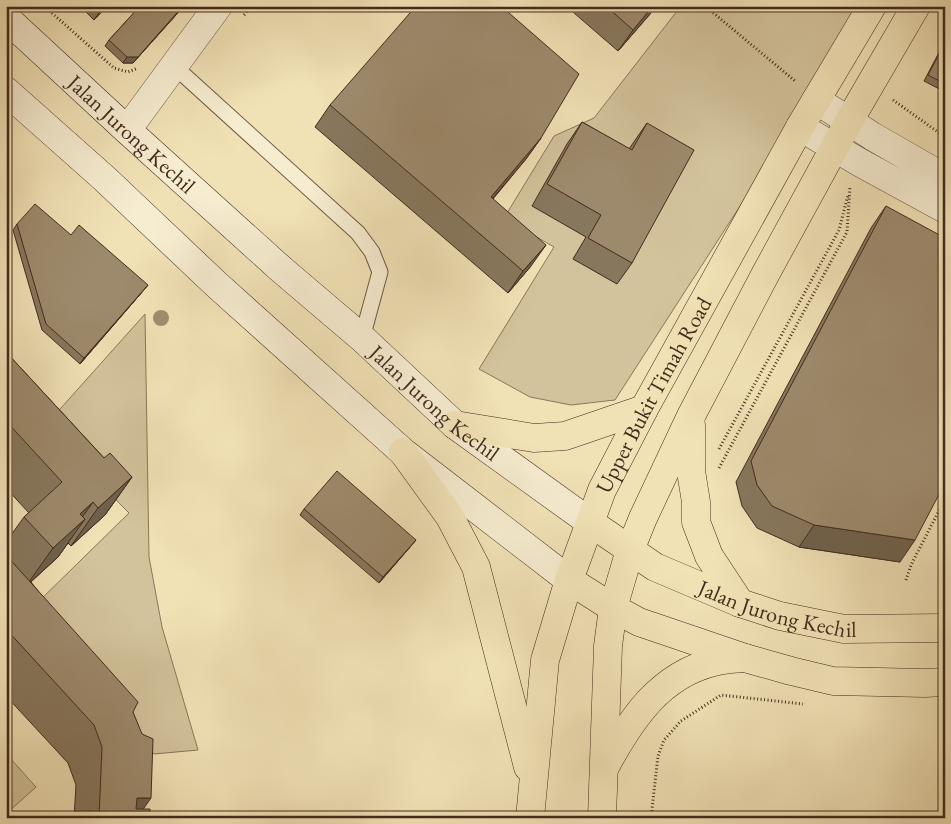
<svg xmlns="http://www.w3.org/2000/svg" width="951" height="824" font-family="'EB Garamond',serif">
	<style>
		.green { fill: #d3c39c; stroke: #8a765c }
		.lines { fill: none; stroke-linecap: round; stroke-linejoin: round }
		.service-casing { stroke: #6e5842; stroke-width: 17 }
		.minor-casing { stroke: #6e5842; stroke-width: 29 }
		.secondary-casing { stroke: #422a1c; stroke-width: 29 }
		.primary-casing { stroke: #422a1c; stroke-width: 29 }
		.trunk-casing { stroke: #422a1c; stroke-width: 29 }
		.path { stroke: #422a1c; stroke-width: 3; stroke-dasharray: 1 2.5; stroke-linecap: butt }
		.service { stroke: #f6ecd0; stroke-width: 15 }
		.minor { stroke: #f6ecd0; stroke-width: 28 }
		.secondary { stroke: #f6ecd0; stroke-width: 28 }
		.primary { stroke: #f1e2b6; stroke-width: 28 }
		.trunk { stroke: #f1e2b6; stroke-width: 28 }
		.tree { fill: #a18e70 }
		.wall { fill: #87775d; stroke: #422a1c }
		.shaded-wall { fill: #6e614c; stroke: #422a1c }
		.building { fill: #9d8a6c; stroke: #422a1c }
		.labels { text-anchor: middle; dominant-baseline: central; stroke-width: 4; stroke-linejoin: round; paint-order: stroke }
		.street-label { font-size: 22px; fill: #422a1c; stroke: #f6ecd0 }
	</style>
	<rect width="100%" height="100%" fill="#f1e2b6"/>
	<filter id="stains"><feTurbulence type="fractalNoise" baseFrequency=".004" numOctaves="4"/><feColorMatrix values="0 0 0 0 .2 0 0 0 0 .09 0 0 0 0 .02 0 0 0 .5 -.17"/></filter>
	<radialGradient id="worn" r=".72"><stop offset=".6" stop-color="#630" stop-opacity="0"/><stop offset="1" stop-color="#630" stop-opacity=".3"/></radialGradient>
	<path class="green" d="M681,6h188l-254,394 -44,5 -41,-8 -51,-28 75,-122 -50,-29 50,-82 40,-18z
		M145,314l4,243 13,70 36,123 -44,4 -125,-143 100,-98 -85,-86z
		M10,758l26,29 -30,27v-52z"/>
	<g class="lines">
		<defs>
			<path id="service" d="M174,66l184,167 14,19 8,20 -18,66"/>
			<path id="minor" d="M816,100l56,36 73,42
				M800,127l59,35 86,47
				M127,130l91,-124"/>
			<g id="secondary">
				<path id="s1" d="M6,18l121,112 155,140 80,68 93,87 136,98"/>
				<path d="M6,91l99,88 112,106 186,167 166,128"/>
			</g>
			<g id="primary">
				<path id="s2" d="M591,523l64,44 85,36 40,13 64,13 101,-1"/>
				<path d="M569,580l44,28 26,14 106,36 46,13 42,10 92,2 20,-1"/>
			</g>
			<g id="trunk">
				<path d="M455,425l79,13 31,-2 79,-27"/>
				<path d="M691,425v46l5,31v20l13,34 31,47"/>
				<path d="M403,452l47,65 26,50 52,200"/>
				<path d="M606,765c25,-46 54,-90 108,-103 10,-3 21,-3 31,-4"/>
				<path id="s3" d="M530,818l15,-158 24,-80 33,-90 42,-81 156,-282 72,-121"/>
				<path d="M602,818l6,-172 5,-38 17,-58 13,-32 48,-102 75,-143 83,-152 67,-115"/>
			</g>
		</defs>
		<use href="#service" class="service-casing"/>
		<use href="#minor" class="minor-casing"/>
		<use href="#secondary" class="secondary-casing"/>
		<use href="#primary" class="primary-casing"/>
		<use href="#trunk" class="trunk-casing"/>
		<path class="path" d="M44,6l70,62 14,4 10,-4
			M705,6l90,75
			M244,15l7,-9
			M893,100l52,37
			M719,449l120,-219 9,-35
			M719,468l128,-236 3,-45
			M906,580l5,-15 34,-66
			M651,818l7,-62 6,-16 17,-19 40,-26 82,9"/>
		<use href="#service" class="service"/>
		<use href="#minor" class="minor"/>
		<use href="#secondary" class="secondary"/>
		<use href="#primary" class="primary"/>
		<use href="#trunk" class="trunk"/>
	</g>
	<circle class="tree" cx="161" cy="318" r="8"/>
	<path class="wall" d="M80,6h27l-13,14z
		M140,6h44l-51,57h-10l-18,-17 4,-6z
		M566,6h91l-39,45z
		M945,41v51l-21,-11z
		M330,105l211,33 -15,21 -33,40 38,67 -23,27 -193,-166z
		M582,122l47,27 18,-26 -15,140 -15,21 -44,-25 13,-22 -54,-31 35,-62z
		M886,206l14,356 -101,-15 -42,-19 -15,-22 -6,-24 135,-254z
		M17,224l54,11 72,56 -63,73 -38,-34 -29,-100z
		M6,352l98,106 28,19 -27,38 -34,31 -3,-3 -10,14 -27,25 102,130 10,97 7,9h-76l2,-33 -8,-22 -62,-67v-154l18,-25 5,-4 -23,-25z
		M304,509l107,37 -32,37 -79,-68z"/>
	<path class="shaded-wall" d="M104,6h3l-13,14z
		M183,6h1l-51,57h-10l4,-6z
		M653,6h4l-39,45 15,-21z
		M541,138l-15,21 -50,59 15,-21z
		M546,245l-15,21 -23,27 15,-22z
		M148,285l-5,6 -63,73 4,-6z
		M132,477l-27,38 -34,31 27,-38z
		M93,502l-20,28 12,-11 -27,38 -32,29 27,-38 27,-34z
		M814,525l101,15 -15,22 -101,-15z
		M416,540l-5,6 -32,37 4,-6z
		M137,798h14l-14,20h-14z"/>
	<path class="building" d="M140,6h43l-45,51h-11l-18,-17z
		M416,6h85l78,68 -38,64 -50,59 55,48 -23,26 -193,-166z
		M606,6h47l-20,24z
		M945,43v41l-17,-9z
		M582,122l50,28 15,-27 47,27 -62,113 -44,-25 13,-23 -54,-31z
		M35,204l36,31 8,-10 69,60 -64,73 -38,-34 -29,-100z
		M886,206l59,32v245l-30,57 -101,-15 -42,-19 -15,-21 -6,-24z
		M6,352l98,106 6,-5 22,24 -34,31 -5,-6 -13,12 5,5 -32,29 -29,-31 38,-35 -56,-61z
		M337,471l79,69 -33,37 -79,-68z
		M6,555l132,147 -5,10 9,22 11,5 -2,59h-14l-1,11h14v9h-51l3,-71 -8,-22 -88,-96z"/>
	<g class="labels">
		<g class="street-label">
			<text stroke="none"><textPath href="#s1" startOffset="171">Jalan Jurong Kechil</textPath></text>
			<text stroke="none"><textPath href="#s3" startOffset="446">Upper Bukit Timah Road</textPath></text>
			<text stroke="none"><textPath href="#s1" startOffset="576">Jalan Jurong Kechil</textPath></text>
			<text stroke="none"><textPath href="#s2" startOffset="208">Jalan Jurong Kechil</textPath></text>
		</g>
	</g>
	<rect width="951" height="824" fill="none" stroke="#f1e2b6" stroke-width="25"/>
	<rect x="8" y="8" width="936" height="809" fill="none" stroke="#422a1c" stroke-width="2.5"/>
	<rect x="12" y="12" width="926" height="799" fill="none" stroke="#422a1c"/>
	<rect width="100%" height="100%" filter="url(#stains)"/>
	<rect width="100%" height="100%" fill="url(#worn)"/>
</svg>
